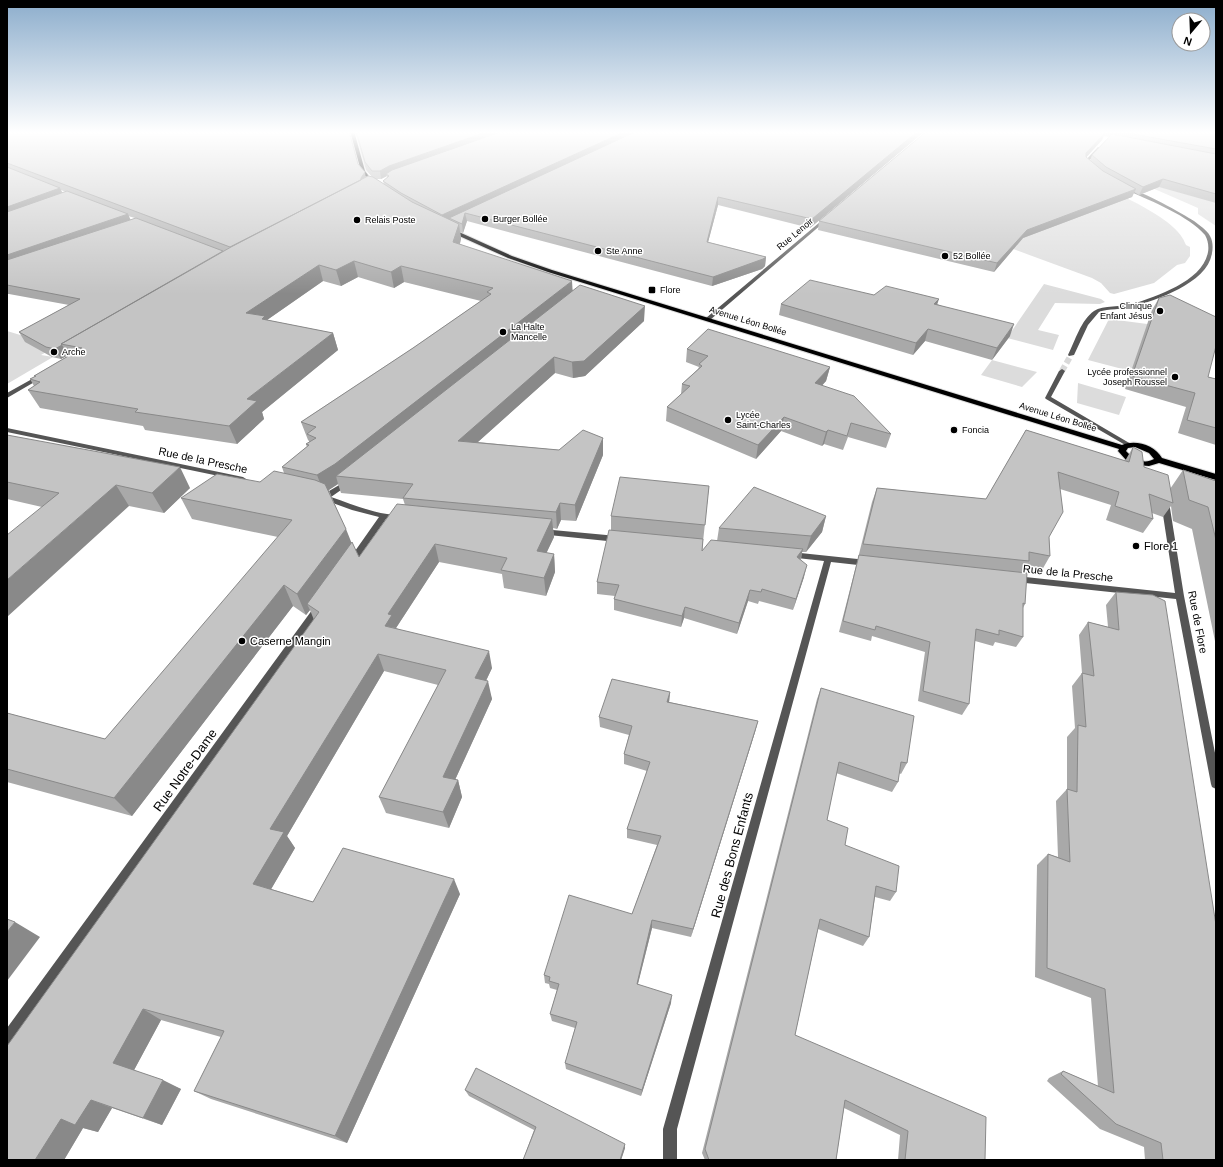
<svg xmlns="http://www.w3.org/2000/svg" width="1223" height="1167" font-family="Arial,sans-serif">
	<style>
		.green { fill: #dcdcdc; fill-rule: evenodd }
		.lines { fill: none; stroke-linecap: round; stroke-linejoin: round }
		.street-tunnel { stroke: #d9d9d9; stroke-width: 6; stroke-dasharray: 6 3; stroke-linecap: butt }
		.primary-casing { stroke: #dbdbdb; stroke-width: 2 }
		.street { fill: #555; fill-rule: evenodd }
		.primary { fill: #000; fill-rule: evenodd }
		.wall { fill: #a9a9a9; fill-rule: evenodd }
		.shaded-wall { fill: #898989 }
		.building { fill: #c4c4c4; stroke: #898989 }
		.poi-dot { fill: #000; stroke: #fff; stroke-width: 1.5 }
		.labels { text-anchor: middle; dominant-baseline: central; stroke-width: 3; stroke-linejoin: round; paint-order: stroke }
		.far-poi-label { font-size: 9px; fill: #000; stroke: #fff; text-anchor: start }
		.far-street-label { font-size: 9px; fill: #000; stroke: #fff }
		.street-label { font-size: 11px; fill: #000; stroke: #fff }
		.poi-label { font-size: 11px; fill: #000; stroke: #fff; text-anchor: start }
		.near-street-label { font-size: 13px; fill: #000; stroke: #fff }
	</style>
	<rect width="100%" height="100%" fill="#fff"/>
	<path class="green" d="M1102,158l114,24v44l-18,-12v-6l-48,-21 -23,-4 -14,-6 -17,-12zM1138,173l69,19v1l-11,4 -70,-20z
		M1085,179c25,12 93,38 101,66l4,2v9l-5,7 -8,2 -23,18 -40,11 -4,-1 -9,-10 -9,-5 -98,-36z
		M1044,284l57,15 4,3 -5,2 -45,-1 -17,27 21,5 -6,15 -46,-12z
		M1109,319l46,6c-11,17 -21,24 -18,45l-6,-2 -1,3 -42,-11z
		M7,331l50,15 -16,9 12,2 -46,27z
		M992,360l45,12 -15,15 -41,-12z
		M1078,383l48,14 -7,18 -42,-12z"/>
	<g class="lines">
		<path class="street-tunnel" d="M1062,371l9,-16"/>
		<defs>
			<path id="primary" d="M350,131h4l11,40 9,12h-4l-9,-12z
				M446,228h4l62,28 40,14 570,175c13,-6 33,0 40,13l54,16v6l-57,-17 -10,3 -13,-1 -10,-5 -8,-9 1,-2 -571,-177 -40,-14 -62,-28zM1135,447l14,6 5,6c-10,6 -21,0 -28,-8l2,-3z"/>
		</defs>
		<use href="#primary" class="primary-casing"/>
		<path class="street" d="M1098,147l3,1 -14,15 4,4 -3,1 -5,-5z
			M1129,189c12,1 54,25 65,32 5,4 13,9 16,15 3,5 3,12 2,17 -4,30 -56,47 -80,54 -11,3 -23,1 -33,5l-11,13 -14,30 -5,1 -1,-1c7,-14 13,-35 26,-44 9,-6 28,-4 39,-7 24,-8 70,-23 75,-52 1,-5 0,-12 -3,-17 -16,-19 -54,-34 -76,-44z
			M826,217l3,1 -119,102h-4v-2z
			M1062,369l3,2 -14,26 80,47v2h-4l-81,-47 -1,-1 14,-27z
			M41,374l3,2 -1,1 -36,21v-5z
			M7,428l236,49 3,2 -3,2 -236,-49z
			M346,481h2l3,2 -20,14c18,6 36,14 56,17 5,1 11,1 15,4l-4,2 -12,-1 -31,44 -3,1 -4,-3 31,-44 -27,-7 -33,-12 -1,-2 1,-2h5z
			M1162,500h3l4,2 15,94 32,162v31l-4,-2 -1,-3 -35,-185 -160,-17 -4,-3 4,-3 159,17 -14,-91z
			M542,529l75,7 4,3 -4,3 -78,-8 -1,-2 1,-2z
			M791,552l76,8 4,3 -4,3 -36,-4 -154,567v31h-14v-31l161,-568 -36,-4 -1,-2z
			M318,605l3,1 1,2 -1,2 -309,434 -5,1v-17l308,-422z"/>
		<use href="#primary" class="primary"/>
	</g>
	<path class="wall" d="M7,131h342l9,33 8,13h6l-6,-7 -11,-39h570l-115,97 -92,-23 -10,37 58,15 -1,9 -3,3 -50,17 -245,-65 -4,12 -3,-1 1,7 -1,5 113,46 71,31 -59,55 -12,2 -18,-5 -77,69 81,8 44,-12v17l-27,66 -15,-1 -4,9 -4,-1 1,9 -8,16 8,1 1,18 -9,24 -42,-8 -2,-14 -63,-12 -43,66 96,40 -6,13 6,18 -37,81h3l4,17 -13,31 -63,-15 -7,-16 59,-112 -54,-14 -97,165 8,12 -24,41 42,13 147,-8 -113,249 -136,-44 -17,-8 27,-54 -60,-17 -27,50 47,19 -19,36 -50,-17 -14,24 -15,-4 -19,32h-57l307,-540 -4,-10 -4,5 -13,-9 -161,210 -125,-34v-69l98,26 173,-202 -86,-18 -11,-21 79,-16 24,-9 -2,-6 25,-20 -1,-3 3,-2v-1l-1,-1 -7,-18 112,-74 68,-47 -77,-19 -10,6 -36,-11 -17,9 -18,-5 -56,39 66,13 5,17 -76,62 2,7 -27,25 -92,-14 -2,-4 -103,-18 -12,-18 6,-4 -4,-7 5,-2 -1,-1 34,-20v-1l-7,4 -9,-2 -27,-15 -6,-10 50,-27 -60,-11h-2zM387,176v2l-4,3 1,3 -8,-5h5zM61,190l5,2 -4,1zM128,216l7,2 -5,2zM338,484l3,9 62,6 2,6 -46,52 -8,-13 -22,-54z
		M927,131h289v72l-57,-16 -20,8 -5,-3 -2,5 -109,41 -29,34 -176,-42 1,-9zM1104,136l5,1 -17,18 -2,6 -4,-4 16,-17z
		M874,295l63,9 73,32 -18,24 -67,-19 -12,14 -134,-40 2,-11z
		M1159,298l49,79 8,2v66l-38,-12 8,-26 -61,-18 27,-79z
		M687,349l143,18 -4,14 -4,4 69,49 -5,14 -38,-11 -5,13 -19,-6 -2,2 -41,-15 -25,28 -90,-38 1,-14 14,-13 1,-10 16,-15 1,-2 -13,-5z
		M1026,430l99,31 8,-14 11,20 26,22 13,-19 33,11v165l-24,-117 -19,-8 -2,-15 -8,11 -11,-4 1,6 -10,14 -37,-13 5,-15 -51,-16 -11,48 1,19 -8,14 -16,-4 -4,7 3,31 -2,4v29l-7,10 -21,-5 -2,4 -18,-5 -6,63 -7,11 -44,-14 7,-49 -53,-16 -1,5 -32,-9 17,-66 3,-8h-1l14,-56 5,-14 109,11z
		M7,435l183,53 -26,25 -35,-7 -87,1 -35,-8z
		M709,486l-7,65 15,-10 2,-13 107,-12 -4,16 -16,20h-4l-1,8 3,17 -11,33 -34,-9 -1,3 -10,-3 -11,33 -53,-16 -3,9 -67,-17v-11l1,-3 -18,-2v-12l14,-51v-15z
		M1116,592l100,568h-71l-1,-13 -44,-18 -53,-48 2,-3 14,-7 35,15 -7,-88 -56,-21 2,-112 11,-11 10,3 -2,-56 11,-12v-52l8,-9 -3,-42 10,-13 -3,-38 9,-13 20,5 -2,-22z
		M821,688l86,75 -6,11 -2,-1 -1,9 -6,10 -56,-19 -9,47 18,25 51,47 -6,9 -15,-4 -6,40 -6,9 -45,-17 -23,106 190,125h-87l2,-25 -56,-27 -8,52h-131l-3,-7 115,-454z
		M670,692l-1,10 89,19 -3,11 -64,205 -39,-9 -14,56 33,19 -30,93 -75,-27 -1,-6 10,-35 -23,-7 -2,-7 7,-24 -7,-2 -1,-4 -4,-1 -1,-8 88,-61 25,-69 -30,-7v-9l20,-58 -23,-7v-10l5,-19 -29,-8 -1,-10z
		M465,1090l160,58 -4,12h-98l11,-30 -65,-34z"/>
	<path class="shaded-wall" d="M489,131h21l-124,43 1,2 -6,3 -1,-8 9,-5z
		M626,131h15l-176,82 2,8 -4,12 -1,-9 -13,-6 1,3 -6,3 -2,-9z
		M918,131h7l-115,97 2,-9z
		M1105,133l-3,7 -19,21 3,-8z
		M365,172l1,8 -3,6 -2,-8z
		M1163,179l-4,8 -20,8 4,-8z
		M60,188l4,8 -57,21v-10z
		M1136,189l-4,8 -109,41 -29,34 3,-9 30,-33z
		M718,197v8l-12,45 1,-8z
		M128,214l4,9 -125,42v-10z
		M459,224l2,15 -5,18 -3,-15z
		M766,257l-1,9 -3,3 -50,17 1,-9z
		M354,261l4,16 -17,9 -5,-16z
		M319,265l4,16 -56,39 4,13 -25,-20z
		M401,266l3,16 -10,6 -3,-16z
		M572,281l1,16 -237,179 2,8 -14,9 -7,-18z
		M939,299l-4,12 -1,-7z
		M645,306l-1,15 -59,55 -12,2 -1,-16z
		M1014,324l-4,12 -18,24 5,-12z
		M928,329l-3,12 -12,14 3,-12z
		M333,333l5,17 -76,62 2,7 -27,25 -8,-18 18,-27z
		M62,345l6,10 -7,4 -6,-10z
		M554,357l1,16 -94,84 -3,-16z
		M830,367l-4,14 -14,16 3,-14z
		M784,417l-3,14 -25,28 2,-14z
		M828,430l-4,14 -2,2 4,-14z
		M603,438v17l-27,66 -1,-16z
		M180,467l10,21 -26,25 -12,-20z
		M116,485l13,21 -122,111v-37z
		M560,503l1,17 -4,9 -1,-17z
		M826,516l-4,16 -16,20 5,-16z
		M552,519l2,18 -15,32 -2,-18z
		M346,529l8,20 -47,55 3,6 -4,5 -9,-21z
		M435,544l4,18 -43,66 -11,-2 3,-12z
		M803,549l-3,11 -3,-3z
		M554,554l1,18 -9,24 -2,-18z
		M807,565l-3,12 -11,33 3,-11z
		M284,585l9,21 -161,210 -18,-18z
		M750,590l-2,11 -11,33 2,-11z
		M685,607l-1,11 -3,9 1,-11z
		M489,651l3,17 -13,27 -4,-17z
		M378,654l6,17 -97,165 8,12 -29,50 -13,-14 17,-55z
		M488,681l4,18 -43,94 -6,-16z
		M670,692l-1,11 -2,-1z
		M758,721l-3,11 -64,205 2,-8z
		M458,780l4,17 -13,31 -6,-16z
		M454,879l6,15 -113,249 -12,-7z
		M652,920v8l-16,63 1,-7z
		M15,922l25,15 -33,44v-49z
		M672,995l-1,8 -30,93 1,-6z
		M143,1009l18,11 -28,52 -20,-9z
		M163,1080l18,9 -19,36 -19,-7z
		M91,1100l21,8 -14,24 -15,-4 -19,32h-29l26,-41z
		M625,1144v4l-4,12h-1z"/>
	<path class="building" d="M7,131h342l9,33 7,8 -4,6v2l-131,67 -223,-84z
		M356,131h133l-100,35 -9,5h-8l-7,-9z
		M503,131h123l-184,84 -41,-22 -18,-12 6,-5 -3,-2 6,-4z
		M637,131h281l-106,88 -94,-22 -11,45 59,15 -3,2 -50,18 -248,-64 -3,11 -13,-6z
		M927,131h169l9,2 -19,20v4l17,14 33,18 -109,41 -30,33 -178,-42z
		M1116,131h100v18z
		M1112,134l104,20v40l-53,-15 -20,8 -37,-20 -14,-12z
		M7,167l53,21 -53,19z
		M368,176l5,1 39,25 47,22 -6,18 119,39 -237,183 -18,11 -35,-8 27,-22 -3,-1 10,-6 -9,-4 9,-7 -15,-5 112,-74 78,-54 -4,-2 6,-4 -92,-22 -10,6 -37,-11 -18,9 -17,-5 -73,48 19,3 -3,3 71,14 -86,66 10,2 -28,25 -94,-14 3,-3 -110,-19 12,-8 -10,-3 6,-3h-2l48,-28 -21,-4 170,-97z
		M67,191l61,23 -121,41v-43z
		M136,218l87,33 -162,93 1,1 -7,4 -9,-2 -27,-15 61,-33 -73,-14v-25z
		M810,280l64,15 12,-9 53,13 -5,5 80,20 -17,24 -69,-19 -12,14 -135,-39z
		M580,285l65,21 -61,55 -12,1 -18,-5 -96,84 101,9 24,-20 20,8 -28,67 -15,-2 -4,9 -153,-14 10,-14 -77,-8z
		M1170,295l46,22v29l-8,31 8,2v49l-29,-8 8,-27 -63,-17 27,-78z
		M708,329l122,38 -15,16 39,13 37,38 -40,-11 -4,13 -19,-6 -2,2 -42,-15 -26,28 -91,-38 23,-21 -8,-2 20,-18 -3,-2 9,-8 -21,-7z
		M1026,430l103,32 4,-15 9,5 2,15 24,8 5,28 -24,-9 4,25 -38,-13 4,-14 -61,-20 5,40 -14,25 1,19 -21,-4v9l-166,-17 14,-56 109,11z
		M7,435l173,32 -28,26 -36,-8 -109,95v-45l52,-42 -52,-11z
		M1183,470l33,11v59l-8,-33 -19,-7z
		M274,471l41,9 10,4 21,45 -49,65 -13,-9 -170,213 -107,-29v-56l98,26 187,-219 -111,-22 36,-24 43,8z
		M620,477l89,9 -4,39 -94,-9z
		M754,487l72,29 -15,20 -92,-8z
		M397,504l155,15 -15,32 17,3 -10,24 -43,-8 6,-12 -72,-14 -47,70 4,1 -7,11 104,25 -14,27 13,3 -45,96 15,3 -15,32 -64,-15 67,-127 -68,-16 -108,175 14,3 -31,52 60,18 30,-54 111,31 -119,257 -141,-45 30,-60 -81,-22 -30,54 50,17 -20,38 -52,-18 -16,25 -14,-6 -26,41h-28v-114l312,-434 -12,-8 45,-62 7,15z
		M609,530l94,9 -1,12 9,-11 92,9 -6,8 10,8 -11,34 -34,-10 -1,3 -11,-2 -11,33 -54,-16 -3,9 -68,-17 5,-14 -22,-3z
		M859,555l168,18 -2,31 -2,-1v34l-24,-7v5l-23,-6 -7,75 -46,-13 7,-49 -54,-16 -1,4 -32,-9z
		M1116,592l37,3 12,6 51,324v235h-53l-2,-17 -45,-19 -55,-50 2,-3 51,22 -9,-104 -58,-21 1,-114 22,8 -3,-73 10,3 1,-67 8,2 -4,-54 12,3 -6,-54 31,8z
		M612,679l58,13 -3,10 91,19 -65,208 -41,-9 -15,64 35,11 -30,95 -77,-27 12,-41 -27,-8 9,-30 -10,-3 1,-4 -6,-2 25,-80 63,19 29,-78 -34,-7 23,-67 -26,-8 8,-28 -33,-9z
		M821,688l93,28 -7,47 -6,-1 -3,20 -59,-20 -12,58 21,8 -3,17 54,21 -3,26 -20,-6 -7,51 -49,-18 -25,116 191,82 -1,43h-80l3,-29 -63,-31 -9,60h-127l-4,-11z
		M7,919l8,3 -8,10z
		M476,1068l149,76 -5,16h-97l13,-33 -71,-37z"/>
	<linearGradient id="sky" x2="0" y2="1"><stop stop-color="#8cadcc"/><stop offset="0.45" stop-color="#fff"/><stop offset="1" stop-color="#fff" stop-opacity="0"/></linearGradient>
	<rect width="1223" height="294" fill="url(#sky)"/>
	<g class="poi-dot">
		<circle cx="485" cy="219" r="4"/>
		<circle cx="357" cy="220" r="4"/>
		<circle cx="598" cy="251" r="4"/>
		<circle cx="945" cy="256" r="4"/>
		<rect x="648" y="286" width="8" height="8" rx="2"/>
		<circle cx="1160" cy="311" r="4"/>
		<circle cx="503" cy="332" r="4"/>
		<circle cx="54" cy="352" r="4"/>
		<circle cx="1175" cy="377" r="4"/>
		<circle cx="728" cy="420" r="4"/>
		<circle cx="954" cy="430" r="4"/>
		<circle cx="1136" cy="546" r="4"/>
		<circle cx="242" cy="641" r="4"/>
	</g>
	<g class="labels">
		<g class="far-poi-label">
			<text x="493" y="219">Burger Bollée</text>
			<text x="365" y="220">Relais Poste</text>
			<text x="606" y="251">Ste Anne</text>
			<text x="953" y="256">52 Bollée</text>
			<text x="660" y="290">Flore</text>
			<text x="1152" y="306" text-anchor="end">Clinique<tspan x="1152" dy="10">Enfant Jésus</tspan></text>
			<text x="511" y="327">La Halte<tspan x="511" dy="10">Mancelle</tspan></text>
			<text x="62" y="352">Arche</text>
			<text x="1167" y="372" text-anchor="end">Lycée professionnel<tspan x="1167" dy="10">Joseph Roussel</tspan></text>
			<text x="736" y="415">Lycée<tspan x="736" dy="10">Saint-Charles</tspan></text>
			<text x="962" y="430">Foncia</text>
		</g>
		<g class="far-street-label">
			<text transform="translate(795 234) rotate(-40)">Rue Lenoir</text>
			<text transform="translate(748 321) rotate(17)">Avenue Léon Bollée</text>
			<text transform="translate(1058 417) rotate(17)">Avenue Léon Bollée</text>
		</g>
		<g class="street-label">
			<text transform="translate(203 460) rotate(12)">Rue de la Presche</text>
			<text transform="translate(1068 573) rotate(6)">Rue de la Presche</text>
			<text transform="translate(1198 622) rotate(79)">Rue de Flore</text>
		</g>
		<g class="poi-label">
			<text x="1144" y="546">Flore 1</text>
			<text x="250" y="641">Caserne Mangin</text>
		</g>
		<g class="near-street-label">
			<text transform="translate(185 770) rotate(-54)">Rue Notre-Dame</text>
			<text transform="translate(732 855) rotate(-75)">Rue des Bons Enfants</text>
		</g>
	</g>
	<rect width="1223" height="1167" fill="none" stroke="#000000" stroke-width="16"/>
	<g transform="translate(1191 32) rotate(199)"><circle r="19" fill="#ffffff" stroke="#999999"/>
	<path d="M0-3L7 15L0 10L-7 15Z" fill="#000000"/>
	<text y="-6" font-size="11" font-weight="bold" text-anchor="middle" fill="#000000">N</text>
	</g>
</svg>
